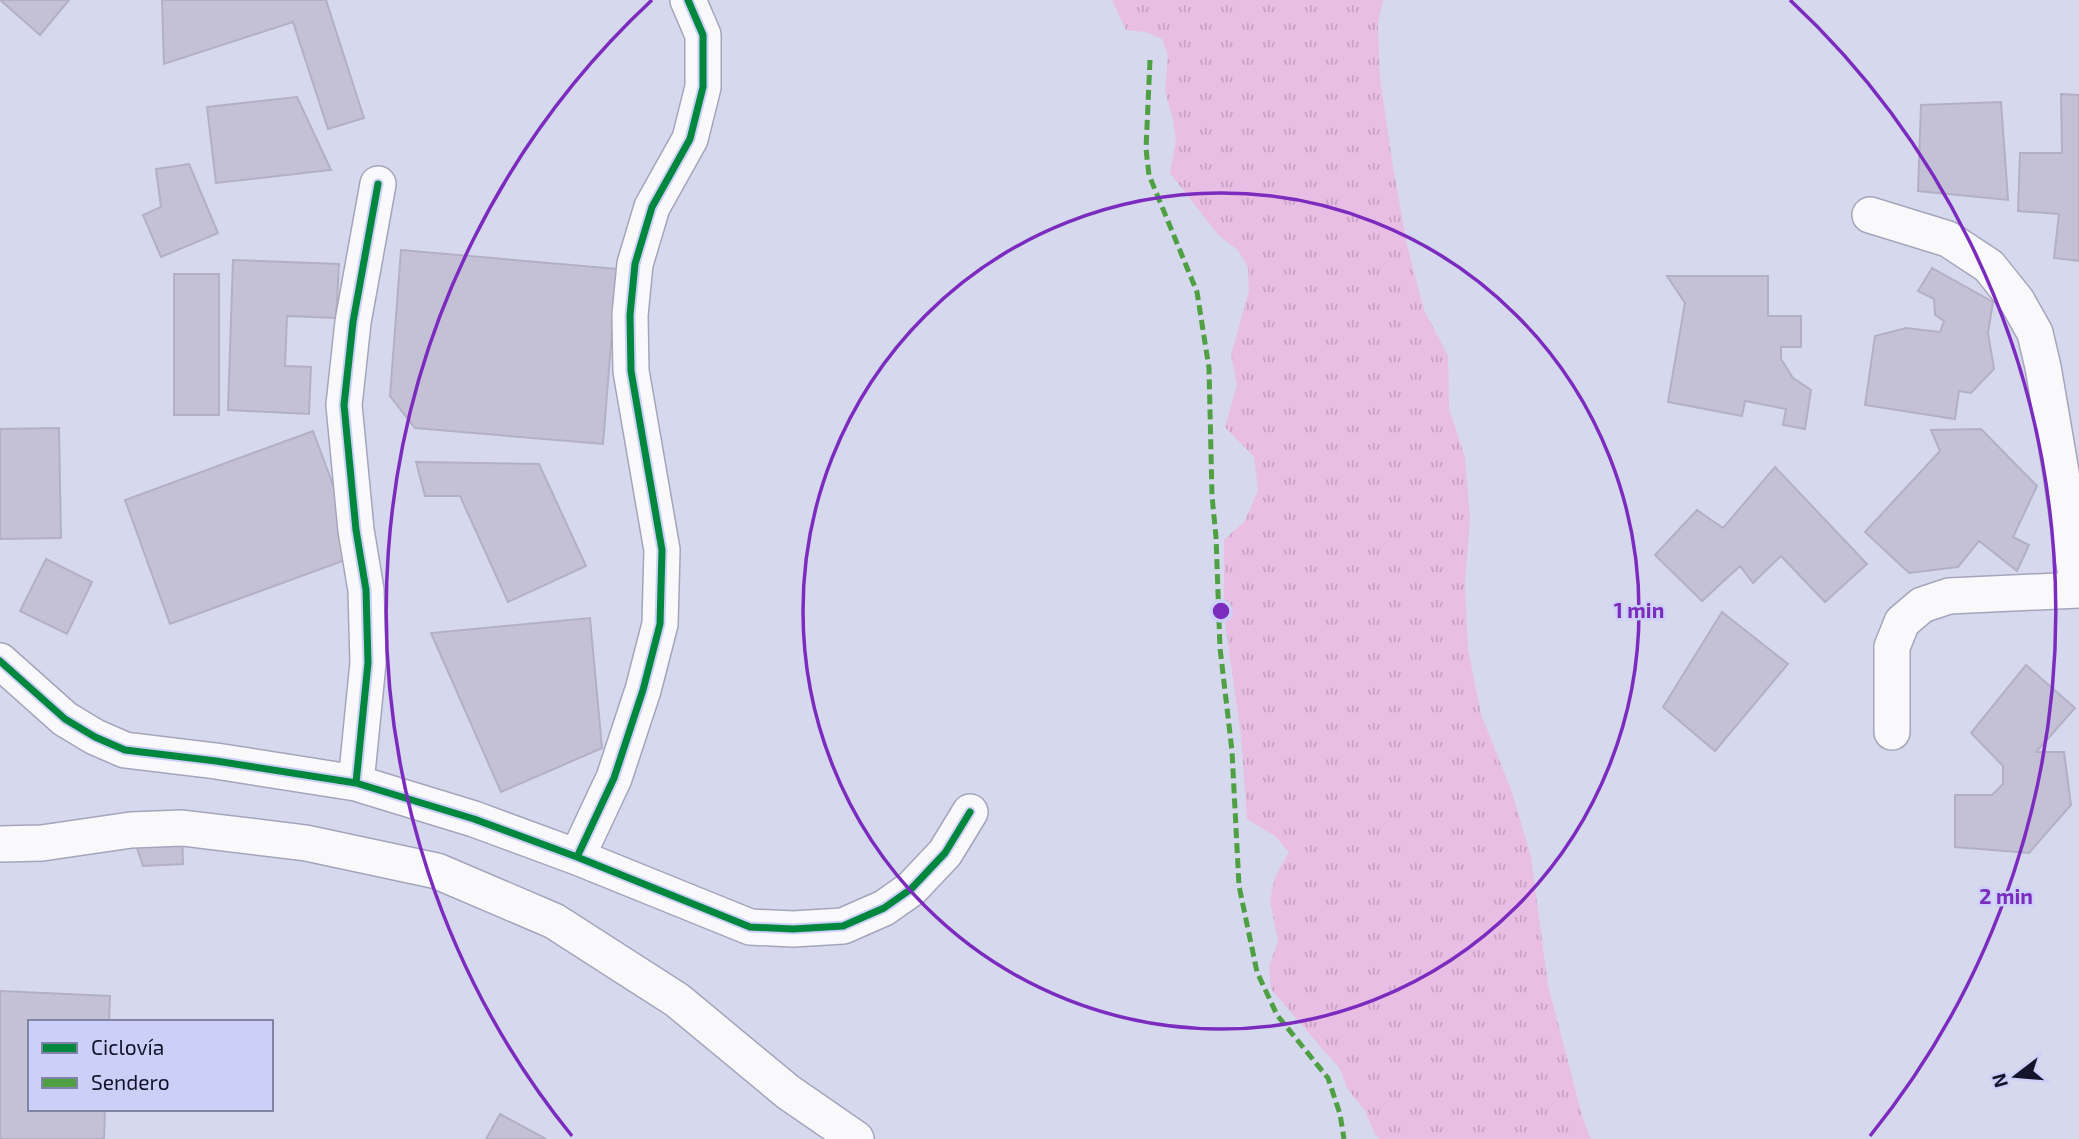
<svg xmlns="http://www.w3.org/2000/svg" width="2079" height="1139" font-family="'Exo 2',sans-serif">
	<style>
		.grass { fill: url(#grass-tufts) }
		.building { fill: #c4c1d7; stroke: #b3b0c6; stroke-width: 2 }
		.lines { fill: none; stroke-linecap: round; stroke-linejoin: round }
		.minor-casing { stroke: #a4a5bb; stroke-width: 38 }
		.minor { stroke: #f9f9fc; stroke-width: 35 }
		.quiet { stroke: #4ea043; stroke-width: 5; stroke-dasharray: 10 5; stroke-linecap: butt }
		.cycleway-casing { stroke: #ccd0f9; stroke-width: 11 }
		.cycleway { stroke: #00873e; stroke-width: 7 }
		.ring { fill: none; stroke: #7b2cbf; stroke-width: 3.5 }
		.centre { fill: #7b2cbf; stroke: #ccd0f9; stroke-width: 3.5 }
		.ring-label { font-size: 21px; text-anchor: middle; font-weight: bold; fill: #7b2cbf; stroke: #ccd0f9; stroke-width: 5; stroke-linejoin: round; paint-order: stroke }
	</style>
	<defs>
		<pattern id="grass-tufts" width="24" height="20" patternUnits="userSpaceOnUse" patternTransform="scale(1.75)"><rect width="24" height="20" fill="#e9bee4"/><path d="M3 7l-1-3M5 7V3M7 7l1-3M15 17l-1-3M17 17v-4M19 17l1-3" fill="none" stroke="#c7a2c4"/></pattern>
	</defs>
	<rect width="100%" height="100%" fill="#d6d8ee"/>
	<path class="grass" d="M1112,0h271l-5,24 2,54 13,89 14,78 17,65 24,46 1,53 16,48 5,62 -5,65 3,65 13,65 31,78 19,65 17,128 35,134 8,20h-211l-5,-5 -10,-23 -18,-23 -7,-19 -69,-80 -2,-22 9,-26 -8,-40 5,-24 14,-25 -14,-16 -28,-17 -6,-84 -17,-120v-75l21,-19 13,-31 -4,-33 -29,-30 12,-42 -6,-30 18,-64 -1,-23 -10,-18 -19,-14 -49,-63 6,-33 -3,-21 -8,-28 3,-35 -6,-17 -17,-7 -19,-2z"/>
	<path class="building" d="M0,0h69l-29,35z
		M162,0h164l38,118 -36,11 -35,-107 -129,42z
		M2061,94l18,1v166l-25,-3 5,-44 -41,-3 2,-58h42z
		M297,97l34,73 -115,13 -9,-76z
		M2001,102l7,98 -90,-9 3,-86z
		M189,164l29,69 -57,24 -18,-42 18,-8 -5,-38z
		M401,250l216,19 -14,175 -188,-16 -25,-32z
		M233,260l106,4 -3,54 -49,-2 -2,50 26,1 -2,47 -81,-4z
		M1932,268l61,34 -5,31 6,36 -23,24 -12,-2 -4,28 -90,-14 10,-69 31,-8 34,4 4,-11 -9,-6 -1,-16 -16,-8z
		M174,274h45v141h-45z
		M1667,276h101v40h33v31h-20v12l12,19 18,12 -6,39 -22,-4 3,-16 -41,-8 -3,15 -74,-14 17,-99z
		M59,428l2,110 -61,1v-110z
		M1981,429l56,57 -24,51 16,8 -12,26 -38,-30 -21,26 -49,6 -44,-41 75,-81 -9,-21z
		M313,431l46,124 -189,69 -45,-124z
		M416,462l123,2 47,102 -78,36 -48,-106h-35z
		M1775,467l92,97 -42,38 -44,-46 -28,27 -13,-17 -38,35 -47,-46 42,-45 26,18z
		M46,559l46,23 -25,52 -47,-23z
		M1722,612l66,52 -73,87 -52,-44z
		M590,618l12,130 -101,44 -70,-159z
		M2026,665l49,43 -39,44h28l7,53 -42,48 -74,-6v-52h37l11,-11v-18l-32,-33z
		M182,828l1,36 -40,2 -12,-36z
		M0,991l110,5 -1,26h-79v87h75l-1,30h-104z
		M500,1114l46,25h-60z"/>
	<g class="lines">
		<defs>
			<path id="minor" d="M1870,215l78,24 41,27 28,35 18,32 8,34 18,105 17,118
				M0,661l65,58 30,18 30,13 91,11 140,22 118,36 103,38 173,70 43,2 50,-3 41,-18 27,-19 34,-36 25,-41
				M1892,732v-85l10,-25 20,-17 27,-9 130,-6
				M356,783l12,-120 -2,-73 -10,-60 -12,-125 9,-83 25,-138
				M0,844l42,-1 89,-13 51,-2 124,15 131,28 117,50 123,79 111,92 68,47
				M577,857l37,-79 29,-88 17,-66 2,-74 -31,-179 -1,-56 5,-51 17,-57 38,-68 13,-52v-52l-15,-35"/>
		</defs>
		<use href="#minor" class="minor-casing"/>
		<use href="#minor" class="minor"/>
		<path class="quiet" d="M1150,60l-4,89 3,26 48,117 12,76 3,128 4,41 4,111 12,103 7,135 18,86 20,43 51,63 12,36 4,25"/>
		<defs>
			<path id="cycleway" d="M0,661l65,58 30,18 30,13 91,11 140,22 118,36 103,38 173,70 43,2 50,-3 41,-18 27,-19 34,-36 25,-41
				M356,783l12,-120 -2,-73 -10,-60 -12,-125 9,-83 25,-138
				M577,857l37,-79 29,-88 17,-66 2,-74 -31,-179 -1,-56 5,-51 17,-57 38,-68 13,-52v-52l-15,-35"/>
		</defs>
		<use href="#cycleway" class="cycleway-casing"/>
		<use href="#cycleway" class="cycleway"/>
	</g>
	<g class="ring">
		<circle cx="1221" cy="611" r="418"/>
		<path d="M572 1136A835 835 0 0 1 652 0M1790 0A835 835 0 0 1 1870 1136"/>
	</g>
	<circle cx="1221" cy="611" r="10" class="centre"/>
	<g class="ring-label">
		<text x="1639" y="618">1 min</text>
		<text x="2006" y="904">2 min</text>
	</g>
	<rect x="28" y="1020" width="245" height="91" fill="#ccd0f9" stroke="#8284a7" stroke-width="2"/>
	<rect x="42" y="1043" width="35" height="10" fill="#00873e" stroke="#8284a7" stroke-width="2"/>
	<text x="91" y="1055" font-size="21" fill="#13132b">Ciclovía</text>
	<rect x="42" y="1078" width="35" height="10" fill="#4ea043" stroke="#8284a7" stroke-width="2"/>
	<text x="91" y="1090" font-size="21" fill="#13132b">Sendero</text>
	<g transform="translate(2016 1076) rotate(254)" stroke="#ccd0f9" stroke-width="5" paint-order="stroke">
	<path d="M0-5L12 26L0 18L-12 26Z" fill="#13132b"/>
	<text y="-10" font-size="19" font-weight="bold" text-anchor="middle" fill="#13132b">N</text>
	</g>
</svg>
